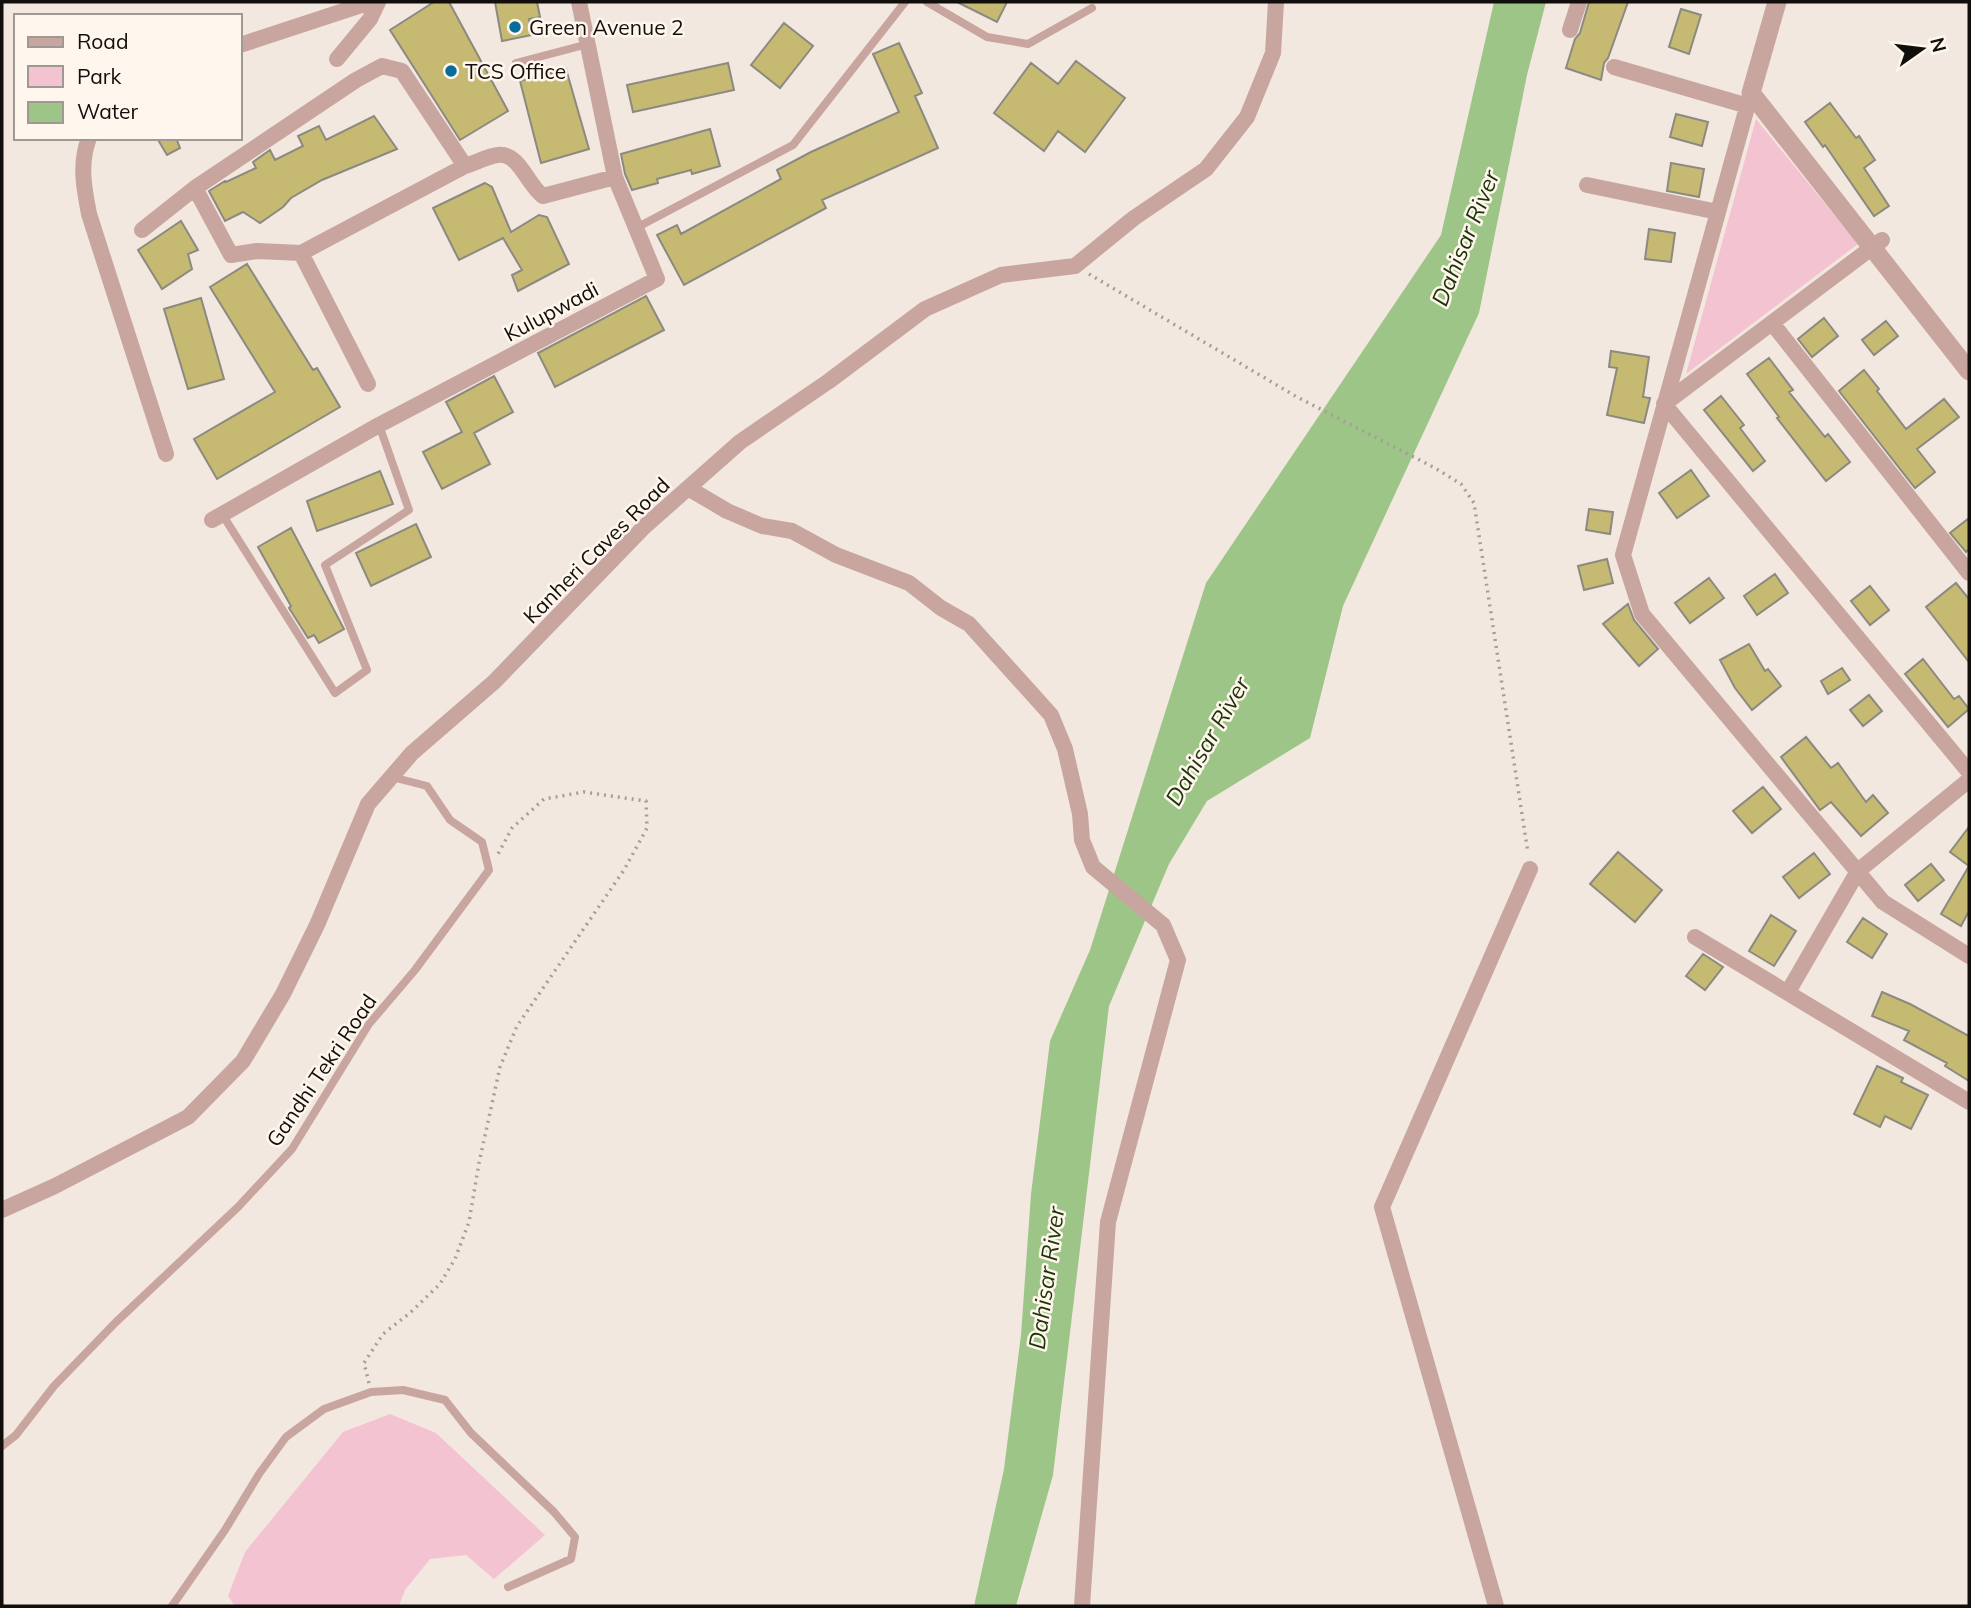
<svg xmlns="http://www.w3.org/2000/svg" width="1971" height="1608" font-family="Mulish,sans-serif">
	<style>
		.green { fill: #f4c3d2 }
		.water { fill: #9ec588 }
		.building { fill: #c6ba72; stroke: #8c8a80; stroke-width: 2 }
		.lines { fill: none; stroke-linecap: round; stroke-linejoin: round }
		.path { stroke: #a59d97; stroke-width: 3.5; stroke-dasharray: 2 5; stroke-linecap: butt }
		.service { stroke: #c8a59e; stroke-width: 8 }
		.minor { stroke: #c8a59e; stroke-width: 16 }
		.tertiary { stroke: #c8a59e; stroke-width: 19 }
		.poi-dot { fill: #096d9b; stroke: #fff6ed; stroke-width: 2.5 }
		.labels { text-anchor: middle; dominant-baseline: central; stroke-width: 5; stroke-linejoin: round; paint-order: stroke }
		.poi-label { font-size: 21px; fill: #110e0b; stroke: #fff6ed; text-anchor: start }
		.street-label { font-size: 21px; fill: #110e0b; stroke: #fff6ed }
		.water-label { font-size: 23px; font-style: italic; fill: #1b3308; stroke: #fff6ed }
	</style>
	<rect width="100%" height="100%" fill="#f2e8df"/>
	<path class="green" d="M1756,119l102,125 -172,130z
		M390,1414l46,19 109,102 -51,44 -28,-24 -36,4 -25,31 -6,16h-164l-7,-10 17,-44 98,-120z"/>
	<path class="water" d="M1494,2h52l-19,73 -48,238 -136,293 -33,132 -103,63 -38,63 -60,142 -56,469 -37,131h-42l30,-137 17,-134 10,-141 19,-153 40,-91 116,-367 235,-348z"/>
	<path class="building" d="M434,2h15l59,109 -48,29 -70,-110z
		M495,2h42l3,15 -11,2 3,16 -30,6z
		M957,2h50l-10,20z
		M1589,2h39l-20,56 -4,5 -3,17 -35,-12 9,-29 5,-6z
		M1681,9l20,6 -12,39 -20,-7z
		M784,23l29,23 -33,42 -29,-23z
		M899,43l23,50 -7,3 23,52 -116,52 4,8 -142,77 -27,-50 20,-10 4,9 100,-55 -4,-9 34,-18 88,-40 -26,-58z
		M1076,61l49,37 -40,54 -27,-21 -14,20 -50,-38 37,-50 27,21z
		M728,63l6,27 -101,22 -6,-27z
		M566,69l23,80 -48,14 -21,-82z
		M1830,103l26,35 3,-2 16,24 -11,8 25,38 -15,10 -49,-71 -2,2 -18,-25z
		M1676,114l32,8 -6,24 -32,-9z
		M374,116l23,33 -75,31 -31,18 -8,9 -23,16 -17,-11 -18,9 -16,-30 16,-10 1,1 30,-14 -3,-6 17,-12 5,10 28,-14 -5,-10 21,-10 7,14z
		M710,129l10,37 -28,8 -1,-4 -34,9 1,4 -26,7 -7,-16 -4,-20z
		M157,138h19l4,10 -13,7z
		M1671,163l33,6 -5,28 -32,-6z
		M485,183l7,4 19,45 28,-17 8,2 22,47 -51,27 -6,-16 10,-5 -19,-32 -44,22 -26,-52z
		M181,221l17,29 -10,4 4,15 -30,20 -24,-39z
		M1649,229l26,4 -4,29 -26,-3z
		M247,264l66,106 4,-2 23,39 -123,72 -23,-40 81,-47 -65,-105z
		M646,296l18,34 -109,57 -17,-34z
		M201,298l23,81 -36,10 -24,-80z
		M1824,318l14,18 -26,21 -14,-18z
		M1886,321l12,15 -24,19 -12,-15z
		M1611,351l38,6 -6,40 7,1 -6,25 -37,-8 10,-47 -8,-1z
		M1769,358l24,32 -4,2 36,45 3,-3 22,28 -24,19 -49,-63 2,-1 -32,-43z
		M1864,370l15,19 -2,2 29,38 38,-30 15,18 -42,32 18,23 -20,16 -76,-97z
		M494,376l19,36 -39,21 16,31 -48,25 -19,-37 39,-20 -16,-30z
		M1721,396l23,29 -4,3 25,33 -12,10 -49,-61z
		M1691,470l18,26 -32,22 -18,-25z
		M380,471l13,33 -76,27 -10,-30z
		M1589,509l24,3 -3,22 -24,-4z
		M1969,518v31l-3,3 -16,-19z
		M416,524l15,33 -60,29 -15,-33z
		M291,528l53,101 -25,14 -5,-8 -6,3 -19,-30 2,-2 -33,-59z
		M1607,559l6,24 -29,7 -6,-24z
		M1775,574l13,19 -31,22 -13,-19z
		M1709,578l15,20 -34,25 -15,-20z
		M1956,583l13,16v63l-43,-55z
		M1870,586l19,24 -19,15 -19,-24z
		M1628,604l6,16 24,29 -19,17 -36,-42z
		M1749,644l16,27 3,-2 13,17 -29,24 -17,-22 -15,-28z
		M1923,659l31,40 5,-3 10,13 -21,18 -43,-53z
		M1842,668l8,12 -22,14 -7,-13z
		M1869,695l13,16 -19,15 -13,-16z
		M1806,737l25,31 7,-5 28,39 7,-7 15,18 -27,23 -30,-34 -11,8 -39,-53z
		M1763,787l18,22 -29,24 -19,-22z
		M1969,827v84l-8,15 -20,-12 28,-48 -19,-14z
		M1618,852l44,38 -27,32 -45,-38z
		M1814,853l16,21 -31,24 -16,-21z
		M1931,864l13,16 -26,21 -13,-16z
		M1771,915l25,16 -22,35 -25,-15z
		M1863,918l24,16 -15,24 -25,-16z
		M1703,954l20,13 -18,23 -19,-14z
		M1882,992l28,12 59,32v45l-24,-15 2,-3 -43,-23 5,-9 -37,-15z
		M1877,1066l26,12 -2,4 27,13 -17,34 -26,-13 -5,11 -26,-13z"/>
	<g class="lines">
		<path class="path" d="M1089,274l208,123 138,71 26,16 13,19 54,350
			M369,1383l-5,-20 19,-29 28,-22 29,-28 15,-25 14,-37 10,-59 21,-96 17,-41 107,-156 23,-42 -1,-27 -62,-9 -40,7 -32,29 -14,26"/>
		<path class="service" d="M927,2l60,35 41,7 64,-36
			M516,63l72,-19
			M636,228l157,-83 112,-143
			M222,514l113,179 32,-23 -42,-105 84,-55 -30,-85
			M2,1446l14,-11 38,-49 62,-64 122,-115 54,-58 77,-125 46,-54 74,-100 -7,-28 -32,-22 -23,-34 -35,-9
			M172,1606l53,-76 34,-56 27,-37 38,-28 47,-17 32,-2 42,10 26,33 83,79 21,25 -4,22 -63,28"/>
		<path class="minor" d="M1570,30l9,-28
			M240,45l131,-43
			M337,59l33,-40 8,-17
			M1614,67l134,39
			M1751,93l-128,462 19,59 241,288 86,54
			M89,138c-10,26 -5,50 0,76l77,240
			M1587,185l131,27
			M195,188l36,67 26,-4 44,2
			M142,230l53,-42 161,-108 26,-14 20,5 63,95c11,-3 22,-10 33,-11 21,-3 30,31 45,41l72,-19
			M1882,240l-218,164 305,368
			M1772,323l197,250
			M368,384l-67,-131 164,-87
			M688,488l39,23 35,15 30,5 44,24 73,28 32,25 28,16 82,91 14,34 15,65 2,26 11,27 70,58 15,35 -70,262 -26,384
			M212,520l167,-95 278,-146 -42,-102 -36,-175
			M1695,937l274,165
			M1788,992l70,-121 111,-91
			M2,1210l53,-24 133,-69 55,-56 40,-67 34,-69 51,-121 44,-51 82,-71 150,-155 96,-85 89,-61 96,-72 76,-34 74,-9 59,-48 72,-49 41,-52 26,-64 3,-51
			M1496,1606l-114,-399 148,-338"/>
		<path class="tertiary" d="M1777,2l-26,91 218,278"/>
	</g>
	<g class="poi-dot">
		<circle cx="515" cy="27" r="7"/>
		<circle cx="451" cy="71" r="7"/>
	</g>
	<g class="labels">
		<g class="poi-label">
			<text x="529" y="27">Green Avenue 2</text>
			<text x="465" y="71">TCS Office</text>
		</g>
		<g class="street-label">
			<text transform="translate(551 311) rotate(-28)">Kulupwadi</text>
			<text transform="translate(596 550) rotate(-45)">Kanheri Caves Road</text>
			<text transform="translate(321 1070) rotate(-56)">Gandhi Tekri Road</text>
		</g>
		<g class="water-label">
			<text transform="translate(1465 238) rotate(-68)">Dahisar River</text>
			<text transform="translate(1207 741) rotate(-60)">Dahisar River</text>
			<text transform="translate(1046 1278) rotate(-82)">Dahisar River</text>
		</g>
	</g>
	<rect width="1971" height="1608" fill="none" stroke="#110e0b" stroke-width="7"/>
	<rect x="14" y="14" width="228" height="126" fill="#fff6ed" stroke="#a09993" stroke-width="2"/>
	<rect x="28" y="37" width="35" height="10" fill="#c8a59e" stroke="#a09993" stroke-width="2"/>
	<text x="77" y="49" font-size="21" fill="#110e0b">Road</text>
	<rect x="28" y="66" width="35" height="21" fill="#f4c3d2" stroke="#a09993" stroke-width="2"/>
	<text x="77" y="84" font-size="21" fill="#110e0b">Park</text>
	<rect x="28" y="102" width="35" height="21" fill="#9ec588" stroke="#a09993" stroke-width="2"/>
	<text x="77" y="119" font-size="21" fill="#110e0b">Water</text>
	<g transform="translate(1922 49) rotate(76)" stroke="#fff6ed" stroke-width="5" paint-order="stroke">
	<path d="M0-5L12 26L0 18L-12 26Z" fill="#110e0b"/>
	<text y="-10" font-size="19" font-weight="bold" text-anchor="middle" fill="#110e0b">N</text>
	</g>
</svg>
